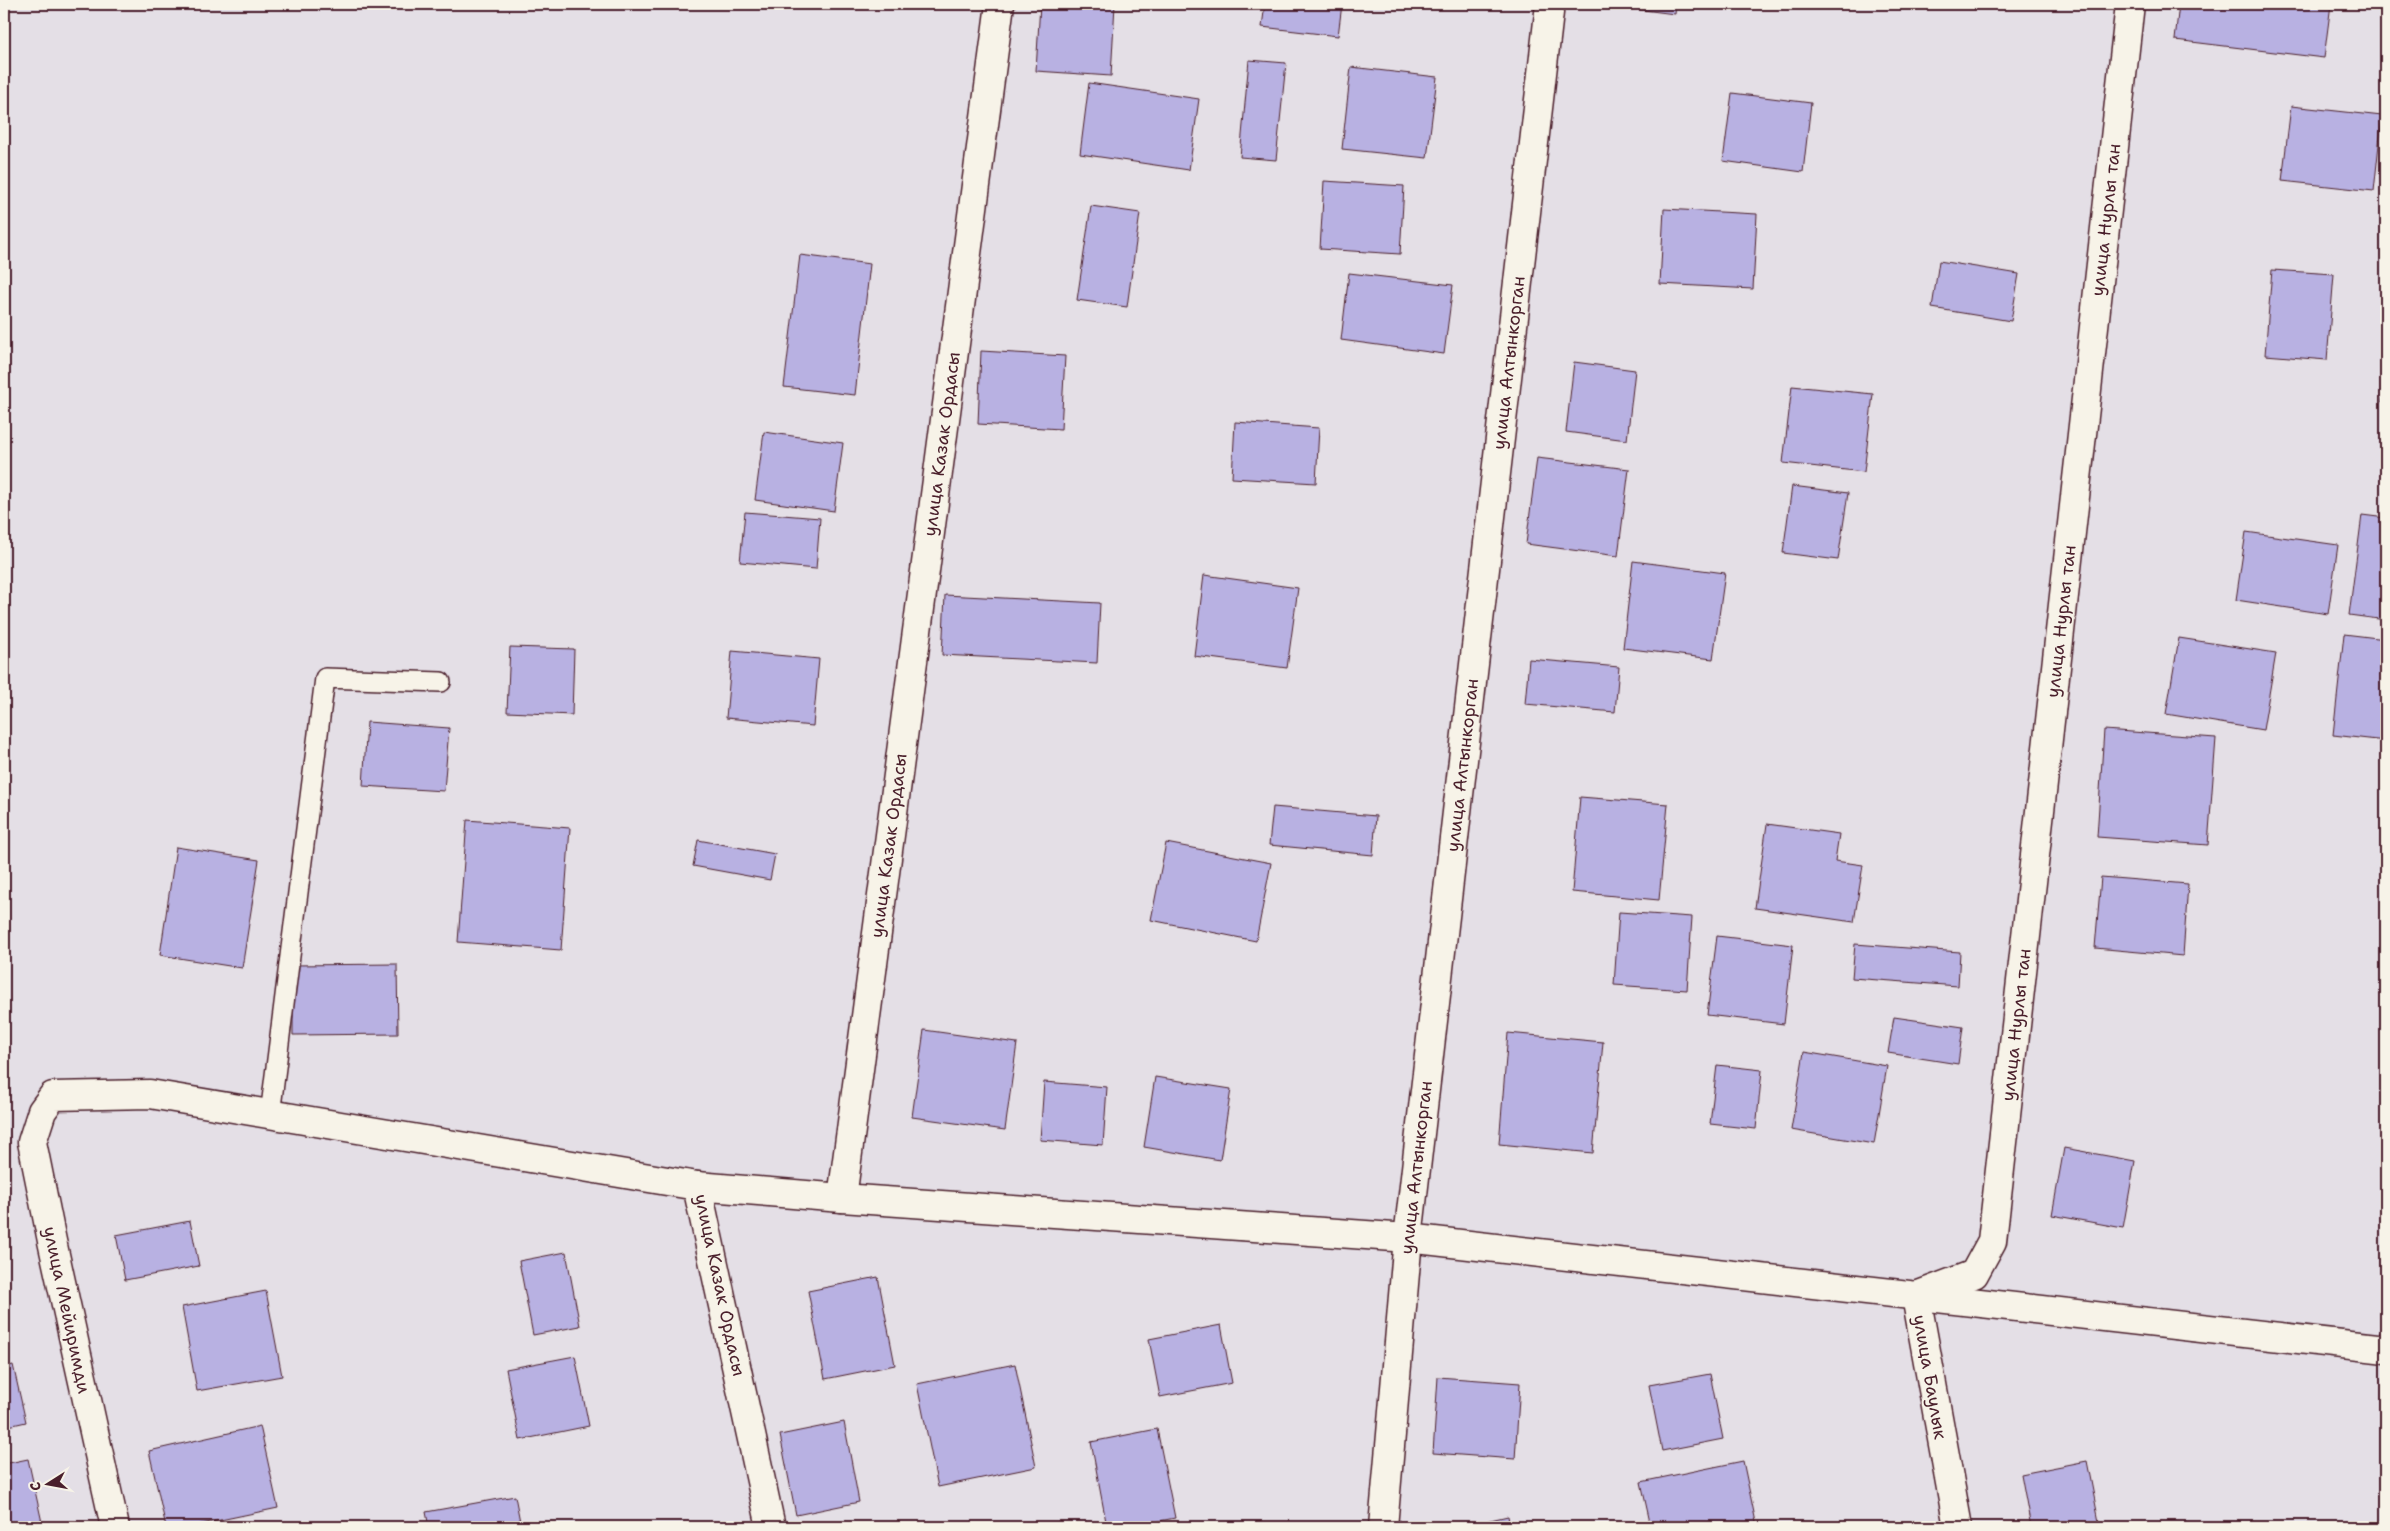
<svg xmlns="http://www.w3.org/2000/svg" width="2390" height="1531" font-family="'Shantell Sans',sans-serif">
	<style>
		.building { fill: #b8b1e2; stroke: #4a1f2b }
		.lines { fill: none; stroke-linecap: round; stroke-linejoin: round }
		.lane-casing { stroke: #4a1f2b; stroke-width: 22 }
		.street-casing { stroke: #4a1f2b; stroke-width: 31 }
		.lane { stroke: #f7f3e8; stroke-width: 19 }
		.street { stroke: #f7f3e8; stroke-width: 28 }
		.labels { text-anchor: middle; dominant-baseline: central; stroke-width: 4; stroke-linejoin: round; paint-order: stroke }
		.street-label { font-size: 18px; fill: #4a1f2b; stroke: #f7f3e8 }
	</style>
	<rect width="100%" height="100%" fill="#e4dfe6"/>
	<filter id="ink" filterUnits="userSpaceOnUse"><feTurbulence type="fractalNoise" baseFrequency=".02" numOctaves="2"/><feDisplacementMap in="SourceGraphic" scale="10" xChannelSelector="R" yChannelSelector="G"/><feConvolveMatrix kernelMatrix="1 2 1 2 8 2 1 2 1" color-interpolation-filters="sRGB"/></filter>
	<g filter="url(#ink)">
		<path class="building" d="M1040,4h75l-4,72 -75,-5z
			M1265,4h77l-4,32 -76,-9z
			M1596,4h80l-1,10z
			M2179,4h152l-7,54 -149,-18z
			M1249,60l37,3 -10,97 -36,-3z
			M1351,67l86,10 -10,81 -85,-9z
			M1089,83l110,16 -10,71 -109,-16z
			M1732,93l79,10 -8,69 -80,-11z
			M2291,106l91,10 -8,75 -92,-10z
			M1324,181l80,5 -4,68 -80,-5z
			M1091,206l49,7 -13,94 -50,-7z
			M1664,209l93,5 -4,75 -93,-5z
			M800,255l70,9 -15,131 -71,-8z
			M1939,261l80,13 -8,47 -79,-13z
			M2272,270l62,4 -7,86 -62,-5z
			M1349,273l104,12 -9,69 -103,-14z
			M981,351l84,5 -4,73 -83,-5z
			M1574,362l61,8 -8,70 -61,-8z
			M2386,365v38l-4,-1z
			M1792,386l81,8 -9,78 -81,-9z
			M1235,422l84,6 -3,55 -84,-5z
			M764,432l79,11 -9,68 -79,-11z
			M1537,458l92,11 -11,87 -92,-12z
			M1792,486l56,7 -10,67 -55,-7z
			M745,512l75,6 -4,51 -76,-7z
			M2362,515l24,3v102l-37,-5z
			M2246,532l92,13 -10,69 -92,-14z
			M1633,561l92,12 -12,86 -90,-11z
			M1204,575l94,13 -11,80 -93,-12z
			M945,595l155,8 -3,60 -155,-8z
			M2344,634l42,5v102l-53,-6z
			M2179,638l97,15 -13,77 -97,-16z
			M510,647l64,2 -2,66 -65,-3z
			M732,651l87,8 -6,67 -87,-8z
			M1529,659l90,8 -4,45 -90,-8z
			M367,722l82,6 -5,63 -81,-5z
			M2104,730l112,8 -8,107 -111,-8z
			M1580,797l88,7 -9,96 -87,-8z
			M1273,807l103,9 -3,39 -104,-10z
			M467,820l103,8 -9,122 -103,-8z
			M1767,824l72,10 -4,27 28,4 -9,57 -99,-14z
			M698,840l77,14 -5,26 -77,-14z
			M1166,843l105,20 -15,78 -105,-21z
			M176,847l83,13 -17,108 -82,-13z
			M2101,877l87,7 -5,72 -88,-8z
			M1619,912l73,5 -5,73 -73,-5z
			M1717,936l76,9 -9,79 -77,-9z
			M1855,944l105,8 -2,34 -106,-8z
			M397,964l1,70 -105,1v-70z
			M1894,1017l69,10 -5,37 -70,-11z
			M924,1030l93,13 -12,87 -93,-13z
			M1508,1033l95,9 -10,111 -94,-9z
			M1804,1052l83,14 -13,78 -83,-14z
			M1717,1065l45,5 -6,59 -46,-5z
			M1155,1077l76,12 -11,71 -76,-13z
			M1044,1082l63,5 -4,58 -63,-5z
			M2064,1148l71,13 -12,67 -71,-13z
			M190,1221l9,45 -74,14 -9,-45z
			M566,1252l14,74 -47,9 -14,-74z
			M878,1277l17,88 -70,14 -17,-88z
			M266,1291l16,85 -85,15 -15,-84z
			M1221,1325l11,58 -72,14 -11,-58z
			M575,1356l14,70 -69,14 -14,-71z
			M1015,1364l21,103 -98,20 -21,-103z
			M13,1365l13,57 -22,5v-60z
			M1710,1374l13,65 -61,12 -13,-66z
			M1438,1377l82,6 -5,76 -82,-6z
			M844,1422l15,80 -63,13 -16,-80z
			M260,1426l18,82 -91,19h-21l-17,-76z
			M1157,1429l18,89 -46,9h-22l-16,-85z
			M28,1459l15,68h-39v-63z
			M1743,1461l14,66h-106l-10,-45z
			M2087,1461l13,66h-69l-10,-53z
			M515,1496l6,31h-92l-3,-15z
			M1508,1516l2,11h-51z"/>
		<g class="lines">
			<defs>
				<path id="lane" d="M270,1115l55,-437 116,4"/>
				<g id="street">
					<path d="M842,1198l566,40 978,111"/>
					<path d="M115,1527l-63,-286 -20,-99 10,-31 11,-15 97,-2 547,92"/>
					<path id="s1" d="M771,1527l-74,-341 145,12 158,-1194"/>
					<path id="s2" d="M1383,1527l25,-289 142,-1234"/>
					<path id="s3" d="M1958,1527l-42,-231 58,-22 18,-33 138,-1237"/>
				</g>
			</defs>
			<use href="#lane" class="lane-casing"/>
			<use href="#street" class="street-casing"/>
			<use href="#lane" class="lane"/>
			<use href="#street" class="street"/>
		</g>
	</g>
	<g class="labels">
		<g class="street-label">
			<text stroke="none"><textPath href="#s3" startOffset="1362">улица Нурлы тан</textPath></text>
			<text stroke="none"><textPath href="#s2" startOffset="1171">улица Алтынкорган</textPath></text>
			<text stroke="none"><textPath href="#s1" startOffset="1255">улица Казак Ордасы</textPath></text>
			<text stroke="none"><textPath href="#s3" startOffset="958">улица Нурлы тан</textPath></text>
			<text stroke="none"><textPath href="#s2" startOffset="766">улица Алтынкорган</textPath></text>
			<text stroke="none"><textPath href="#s1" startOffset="850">улица Казак Ордасы</textPath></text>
			<text stroke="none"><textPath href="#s3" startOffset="552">улица Нурлы тан</textPath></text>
			<text stroke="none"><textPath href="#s2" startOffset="361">улица Алтынкорган</textPath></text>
			<text transform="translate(720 1285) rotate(78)">улица Казак Ордасы</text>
			<text transform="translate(67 1310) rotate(78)">улица Мейиримди</text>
			<text transform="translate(1930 1377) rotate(80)">улица Баулык</text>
		</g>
	</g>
	<rect width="2390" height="1531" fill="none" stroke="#f7f3e8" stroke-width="20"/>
	<rect x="10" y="10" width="2370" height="1511" fill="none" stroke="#4a1f2b" stroke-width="2" filter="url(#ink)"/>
	<g transform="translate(48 1484) rotate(259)" stroke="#f7f3e8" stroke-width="4" paint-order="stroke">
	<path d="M0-4L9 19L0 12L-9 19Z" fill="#4a1f2b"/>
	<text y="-8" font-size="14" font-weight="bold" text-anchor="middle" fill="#4a1f2b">С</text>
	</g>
</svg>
